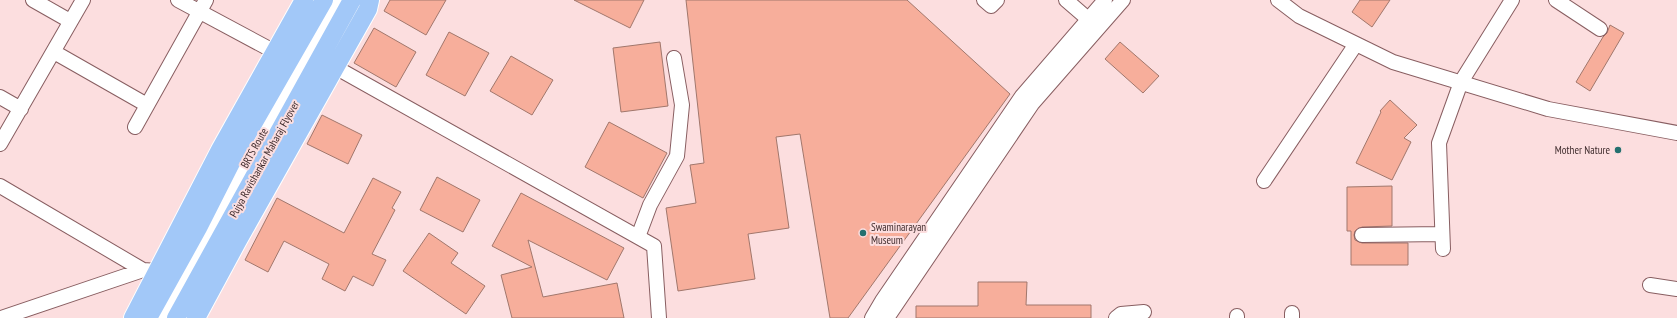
<svg xmlns="http://www.w3.org/2000/svg" width="1677" height="318" font-family="'PT Sans Narrow',sans-serif">
	<style>
		.building { fill: #f7ae9b; stroke: #a1776c }
		.lines { fill: none; stroke-linecap: round; stroke-linejoin: round }
		.minor-casing { stroke: #885e61; stroke-width: 16 }
		.major-casing { stroke: #fff; stroke-width: 20 }
		.minor { stroke: #fff; stroke-width: 14 }
		.major { stroke: #a2c8f8; stroke-width: 18 }
		.poi-dot { fill: #24706f; stroke: #fcdedf; stroke-width: 1.5 }
		.labels { text-anchor: middle; dominant-baseline: central; stroke-width: 4; stroke-linejoin: round; paint-order: stroke }
		.street-label { font-size: 11px; fill: #3f2c2d; stroke: #fcdedf }
		.poi-label { font-size: 11px; fill: #3f2c2d; stroke: #fcdedf; text-anchor: end }
	</style>
	<rect width="100%" height="100%" fill="#fcdedf"/>
	<path class="building" d="M390,0h56l-20,35 -42,-24z
		M574,0h70l-14,28z
		M686,0h221l103,94 -162,224h-18l-30,-184 -24,3 13,91 -41,6 7,45 -77,12 -12,-83 30,-5 -6,-38 14,-2z
		M1360,0h30l-18,27 -20,-15z
		M1610,25l14,8 -34,58 -14,-9 27,-45 4,-4z
		M374,28l42,24 -20,35 -42,-24z
		M449,32l40,21 -24,43 -39,-21z
		M660,42l8,64 -47,6 -8,-64z
		M1120,42l39,34 -16,17 -38,-34z
		M511,56l42,24 -21,35 -42,-24z
		M1390,100l27,25 -13,13 7,4 -19,38 -36,-17 25,-51 -1,-1z
		M322,115l40,20 -14,29 -41,-20z
		M609,122l58,31 -24,45 -58,-31z
		M437,177l43,23 -17,32 -43,-22z
		M373,178l28,14 -9,16 3,2 -23,44 14,6 -13,26 -20,-10 -8,15 -23,-12 7,-15 -45,-23 -16,31 -23,-12 32,-62 67,35z
		M1392,186v40l-30,1 -7,4 -1,4 1,5 7,3h46v22h-57v-34h-4v-44z
		M521,193l103,55 -17,32 -79,-40 15,57 74,-14 7,35h-112l-11,-43 31,-8 -40,-21z
		M429,233l29,20 -7,10 34,23 -19,28 -63,-43z
		M978,282h49l-1,23h65v13h-175v-12h62z"/>
	<g class="lines">
		<defs>
			<path id="minor" d="M33,0l37,21
				M178,0l97,52
				M984,0l7,6 6,-6
				M1066,0l22,19
				M1278,0l21,16 94,46 155,47 129,24
				M1556,0l44,29
				M54,52l93,53
				M335,67l319,179 5,72
				M0,97l21,12
				M135,127l71,-127
				M0,144l83,-144
				M1264,181l92,-137
				M0,186l143,84 15,1
				M1362,235l80,-1
				M638,237l12,-32 27,-49 5,-51 -8,-47
				M1443,249l-4,-106 22,-61 51,-82
				M1650,285l27,4
				M1292,313v5
				M1237,316v2
				M1,318l142,-48
				M161,318l176,-318
				M872,318l10,-17 140,-205 83,-96
				M887,318l145,-214 91,-104
				M1116,318l5,-4 23,-2"/>
			<path id="major" d="M133,318l87,-168 84,-150
				M148,318l50,-90 36,-71 90,-157
				M176,318l176,-318
				M196,318l41,-76 131,-233 2,-9"/>
		</defs>
		<use href="#minor" class="minor-casing"/>
		<use href="#major" class="major-casing"/>
		<use href="#minor" class="minor"/>
		<use href="#major" class="major"/>
	</g>
	<g class="poi-dot">
		<circle cx="1618" cy="150" r="4"/>
		<circle cx="863" cy="233" r="4"/>
	</g>
	<g class="labels">
		<g class="street-label">
			<text transform="translate(254 148) rotate(-61)">BRTS Route</text>
			<text transform="translate(264 159) rotate(-61)">Pujya Ravishankar Maharaj Flyover</text>
		</g>
		<g class="poi-label">
			<text x="1610" y="150">Mother Nature</text>
			<text x="871" y="227" text-anchor="start">Swaminarayan<tspan x="871" dy="13">Museum</tspan></text>
		</g>
	</g>
</svg>
